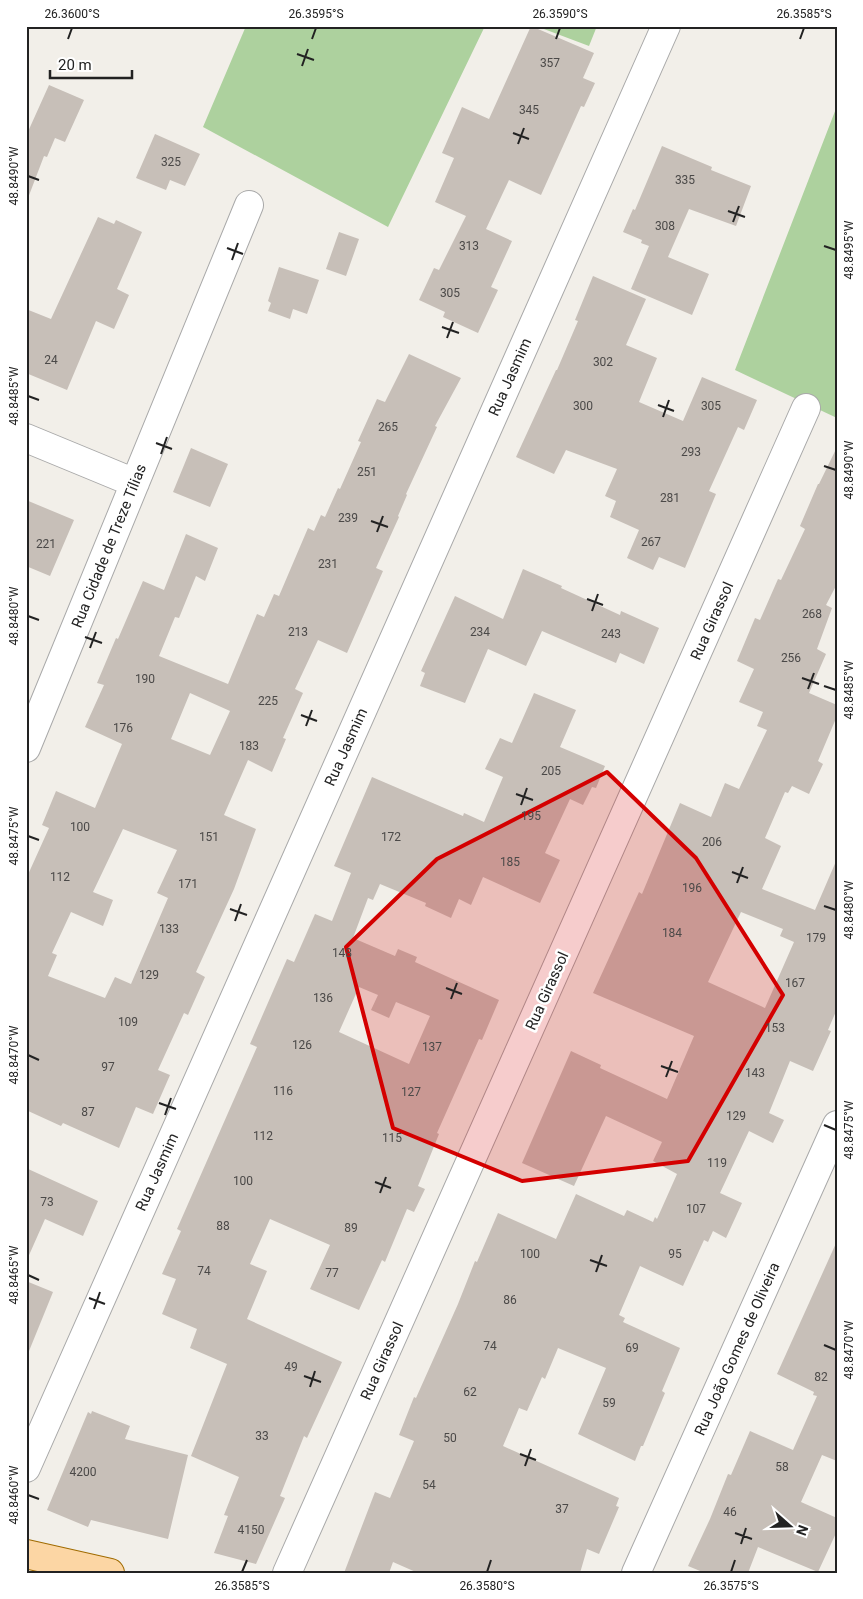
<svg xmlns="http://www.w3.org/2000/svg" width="863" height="1599" font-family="Roboto,sans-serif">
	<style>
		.forest { fill: #add19e }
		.building { fill: #c7bfb8; fill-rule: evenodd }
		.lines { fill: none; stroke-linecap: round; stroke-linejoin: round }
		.minor-casing { stroke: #a9a9a9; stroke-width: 30 }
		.major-casing { stroke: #a06b00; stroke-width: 30 }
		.minor { stroke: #fff; stroke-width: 28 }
		.major { stroke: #fcd6a4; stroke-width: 28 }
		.marked { fill: #d40000; fill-opacity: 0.2; stroke: #d40000; stroke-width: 4; stroke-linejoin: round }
		.ticks { fill: none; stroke: #222; stroke-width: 2 }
		.labels { text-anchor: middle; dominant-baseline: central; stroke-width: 5; stroke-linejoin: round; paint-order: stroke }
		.number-label { font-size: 12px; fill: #4b4948 }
		.street-label { font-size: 15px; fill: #222; stroke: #fff }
		.neatline { fill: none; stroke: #222; stroke-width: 2 }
		.ticks-label { font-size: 12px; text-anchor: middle; fill: #222 }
	</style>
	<rect width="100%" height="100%" fill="#f2efe9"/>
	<path class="forest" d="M246,26h239l-97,201 -185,-100z
		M536,26h61l-8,20z
		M837,106v312l-102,-48z"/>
	<path class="building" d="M531,26l63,27 -11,25 12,5 -11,24 -3,-1 -40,89 -32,-15 -23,49 26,12 -21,46 7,3 -20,43 -35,-16 2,-5 -26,-12 15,-32 5,2 27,-54 -31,-14 19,-44 -12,-5 20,-46 27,12z
		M49,85l35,15 -19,42 -10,-4 -8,19 -3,-1 -16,42 -2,-1v-61z
		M155,134l45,20 -15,32 -15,-6 -4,10 -30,-12z
		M662,146l50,21 -1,3 40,16 -15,40 -47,-17 -21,48 41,17 -17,41 -61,-26 18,-43 -8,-3 1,-3 -19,-8 10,-23 2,1z
		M98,217l16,7 2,-4 26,12 -25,57 12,6 -15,34 -18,-8 -29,69 -41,-17v-64l25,10z
		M339,232l20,7 -13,37 -20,-7z
		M279,267l40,13 -12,34 -14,-5 -3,10 -22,-8 3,-8 -3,-2z
		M593,276l53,23 -20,46 31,13 -18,44 44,19 19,-44 55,23 -13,30 -6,-3 -29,64 7,3 -31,74 -26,-11 -6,13 -26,-12 12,-28 -29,-13 6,-16 -11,-5 12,-27 -51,-19 -12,24 -38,-17 40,-87h1l21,-49 -3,-1z
		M409,354l52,24 -26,48 2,1 -31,67 1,1 -9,21 1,1 -23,51 7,3 -36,82 -29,-13 -23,49 8,4 -20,45 3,1 -14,33 -24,-12 -24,55 32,14 -22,60 -38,83 9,5 -17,38 -4,-2 -26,57 12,5 -17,39 -17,-7 -17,41 -56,-25 -2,3 -35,-16v-231l23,-51 -7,-3 14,-34 39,17 27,-64 -37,-17 19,-42 -7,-2 19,-45 2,1 25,-58 21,9 22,-56 32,14 -13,33 -9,-5 -17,42 -4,-1 -16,39 69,28 29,-70 7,3 10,-23 5,2 29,-68 6,3 7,-16 4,2 13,-29 2,1 21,-47 -3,-1 19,-42 8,3zM190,693l40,18 -20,44 -39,-16zM123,829l54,21 -20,43 11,5 -37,86 -16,-7 -10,21 -57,-22 9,-21 -5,-2 19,-41 32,14 10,-26 -20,-8z
		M837,447v137l-11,21 6,3 -15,41 9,5 -17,39 28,12v11l-19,45 5,3 -14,30 -17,-8 -4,7 -3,-1 -20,46 16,8 -19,43 53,21 22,-51v150l-9,21 3,1 -18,40 -23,-10 -21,52 15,7 -11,23 -24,-12 -29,62 22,10 -16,35 -13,-7 -5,11 -4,-2 -21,46 -43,-20 -21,49 6,3 -2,4 57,26 -18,43 3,2 -22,53h-2l-6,15 -57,-27 28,-66 -48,-20 -13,31 -3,-2 -15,34 -8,-3 -16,38 116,52 -3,8 3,1 -20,47 -12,-5 -7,24h-162l-25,-11 -4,11h-45l31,-81 15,6 24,-57 -15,-6 15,-38 2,1 42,-94 17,-43 2,1 21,-49 58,26 20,-45 48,22 3,-6 26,12 2,-5 2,2 20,-45 -24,-13 9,-19 -56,-26 -32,70 -52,-23 49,-112 30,14 -1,3 67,31 27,-63 -101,-43 46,-101 3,2 38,-91 31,14 14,-34 14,6 28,-59 -10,-4 6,-14 -24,-10 15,-33 -17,-8 18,-43 5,2 18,-41 3,1 24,-51 -5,-3 18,-42h1zM741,912l42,17 -3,7 14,6 -29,66 -57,-26z
		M191,448l37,16 -18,43 -37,-15z
		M26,500l48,20 -24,56 -24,-10z
		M523,569l39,17 -1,2 59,27 1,-4 38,17 -15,36 -24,-11 -4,10 -74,-32 -16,35 -38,-17 -23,54 -45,-17 5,-13 -4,-2 34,-75 48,23z
		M534,693l42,17 -16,37 45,19 -9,22 -4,-1 -9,18 -13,-6 -25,54 15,7 -20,43 -57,-26 -12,28 -12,-6 -8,19 -26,-12 1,-3 -46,-19 -7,16 -5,-2 -15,40 42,18 3,-7 19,8 -2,5 84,38 -17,40 -3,-1 -42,94 2,1 -21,52 7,3 -11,23 -7,-3 -22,53 -3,-2 -23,50 -49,-21 20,-44 -60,-26 -20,45 17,7 -20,48 95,43 -35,76 -3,-2 -24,60 5,2 -29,66 -42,-11 14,-37 -4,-1 15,-38 -48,-21 36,-92 -37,-16 7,-19 -35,-15 14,-35 -14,-5 19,-43 -4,-2 80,-182 -7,-3 37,-85 7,3 21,-48 17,7 19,-48 -17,-7 38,-89 91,39 1,-3 20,9 19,-45 -18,-8 15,-31 12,5zM359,987l19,8 -7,15 18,8 7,-16 34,14 -21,48 -70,-32z
		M26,1168l72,33 -15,35 -38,-17 -19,43z
		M837,1241v220l-15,-6 -21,47 36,16v13l-19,41 -60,-25 -10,26h-43l-17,-7 22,-47 18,-45 3,1 19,-44 43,19 24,-54 -4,-1 1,-3 -37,-18z
		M26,1281l27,11 -26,64 -1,-1z
		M92,1411l38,15 -5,13 63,16 -20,84 -77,-19 -3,7 -41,-17 41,-98 3,2z"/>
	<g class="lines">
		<defs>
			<path id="minor" d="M26,438l109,45
				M26,748l223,-543
				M26,1468l640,-1442
				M287,1573l519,-1165
				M636,1573l201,-448"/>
			<path id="major" d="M26,1554l84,19"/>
		</defs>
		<use href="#minor" class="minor-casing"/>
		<use href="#major" class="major-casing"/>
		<use href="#minor" class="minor"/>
		<use href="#major" class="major"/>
	</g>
	<path class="marked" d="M607,772l89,86 87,137 -95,166 -166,20 -129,-53 -47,-181 91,-88z"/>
	<path class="ticks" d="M68,39l4,-11M312,39l4,-11M556,39l4,-11M800,39l4,-11M297,54l17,6M302,66l6,-17M513,133l16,6M518,144l6,-16M28,176l11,4M728,211l17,6M733,222l6,-16M824,246l12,4M227,248l16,6M232,260l6,-17M442,327l17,6M447,338l6,-16M28,396l11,4M658,405l16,6M663,417l6,-17M156,443l16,6M161,454l6,-17M824,466l12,4M371,521l17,6M377,532l6,-16M587,599l16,6M592,611l6,-17M28,616l11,4M85,637l17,6M90,648l6,-16M802,678l17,6M824,686l12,4M808,689l6,-16M301,715l16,6M306,726l6,-16M516,794l17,6M521,805l6,-17M28,836l11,4M732,872l16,6M737,883l6,-16M824,906l12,4M230,909l17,6M235,921l6,-17M446,988l16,6M451,999l6,-16M28,1055l11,5M661,1066l17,6M666,1077l6,-16M159,1103l17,6M165,1115l6,-17M824,1125l12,5M375,1182l16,6M380,1193l6,-16M590,1260l17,6M596,1272l6,-17M28,1275l11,5M89,1298l16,6M94,1309l6,-17M824,1345l12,5M304,1376l17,6M310,1387l5,-16M520,1454l16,6M525,1466l6,-17M28,1495l11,4M735,1533l17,6M741,1544l5,-16M242,1572l5,-12M487,1572l4,-12M731,1572l4,-12"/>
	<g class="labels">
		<g class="number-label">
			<text x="550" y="63">357</text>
			<text x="529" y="110">345</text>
			<text x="171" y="162">325</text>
			<text x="685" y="180">335</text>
			<text x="665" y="226">308</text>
			<text x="469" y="246">313</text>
			<text x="450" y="293">305</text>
			<text x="51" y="360">24</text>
			<text x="603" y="362">302</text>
			<text x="583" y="406">300</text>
			<text x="711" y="406">305</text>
			<text x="388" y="427">265</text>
			<text x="691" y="452">293</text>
			<text x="367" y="472">251</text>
			<text x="670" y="498">281</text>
			<text x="348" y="518">239</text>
			<text x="651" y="542">267</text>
			<text x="46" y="544">221</text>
			<text x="328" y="564">231</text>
			<text x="812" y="614">268</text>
			<text x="298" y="632">213</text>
			<text x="480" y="632">234</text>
			<text x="611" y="634">243</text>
			<text x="791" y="658">256</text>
			<text x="145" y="679">190</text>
			<text x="268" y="701">225</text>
			<text x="123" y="728">176</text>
			<text x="249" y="746">183</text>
			<text x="551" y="771">205</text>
			<text x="531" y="816">195</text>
			<text x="80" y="827">100</text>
			<text x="209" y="837">151</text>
			<text x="391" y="837">172</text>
			<text x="712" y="842">206</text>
			<text x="510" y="862">185</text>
			<text x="60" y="877">112</text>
			<text x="188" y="884">171</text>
			<text x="692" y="888">196</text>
			<text x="169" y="929">133</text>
			<text x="672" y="933">184</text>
			<text x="816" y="938">179</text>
			<text x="342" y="953">148</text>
			<text x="149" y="975">129</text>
			<text x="795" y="983">167</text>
			<text x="323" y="998">136</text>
			<text x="128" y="1022">109</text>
			<text x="775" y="1028">153</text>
			<text x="302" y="1045">126</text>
			<text x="432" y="1047">137</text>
			<text x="108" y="1067">97</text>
			<text x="755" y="1073">143</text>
			<text x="283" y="1091">116</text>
			<text x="411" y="1092">127</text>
			<text x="88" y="1112">87</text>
			<text x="736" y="1116">129</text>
			<text x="263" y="1136">112</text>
			<text x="392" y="1138">115</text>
			<text x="717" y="1163">119</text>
			<text x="243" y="1181">100</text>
			<text x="47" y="1202">73</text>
			<text x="696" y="1209">107</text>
			<text x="223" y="1226">88</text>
			<text x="351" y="1228">89</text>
			<text x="530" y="1254">100</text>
			<text x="675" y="1254">95</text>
			<text x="204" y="1271">74</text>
			<text x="332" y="1273">77</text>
			<text x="510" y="1300">86</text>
			<text x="490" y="1346">74</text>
			<text x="632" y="1348">69</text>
			<text x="291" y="1367">49</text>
			<text x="821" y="1377">82</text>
			<text x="470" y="1392">62</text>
			<text x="609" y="1403">59</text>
			<text x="262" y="1436">33</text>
			<text x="450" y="1438">50</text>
			<text x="782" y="1467">58</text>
			<text x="83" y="1472">4200</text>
			<text x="429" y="1485">54</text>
			<text x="562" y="1509">37</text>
			<text x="730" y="1512">46</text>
			<text x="251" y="1530">4150</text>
		</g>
		<g class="street-label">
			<text transform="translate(510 377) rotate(-66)">Rua Jasmim</text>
			<text transform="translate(109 546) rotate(-68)">Rua Cidade de Treze Tílias</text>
			<text transform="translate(712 621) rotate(-66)">Rua Girassol</text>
			<text transform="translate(346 747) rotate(-66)">Rua Jasmim</text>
			<text transform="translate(547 991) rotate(-66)">Rua Girassol</text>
			<text transform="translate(157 1172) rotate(-66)">Rua Jasmim</text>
			<text transform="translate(737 1349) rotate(-66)">Rua João Gomes de Oliveira</text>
			<text transform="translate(382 1361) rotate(-66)">Rua Girassol</text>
		</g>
	</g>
	<rect width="863" height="1599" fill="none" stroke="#ffffff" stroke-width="55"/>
	<g transform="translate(790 1526) rotate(110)" stroke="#ffffff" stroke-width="4" paint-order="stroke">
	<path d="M0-4L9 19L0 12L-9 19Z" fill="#222222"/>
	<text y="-8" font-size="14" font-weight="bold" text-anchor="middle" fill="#222222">N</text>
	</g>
	<path d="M50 70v8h82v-8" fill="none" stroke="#222222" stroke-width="2.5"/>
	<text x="58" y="70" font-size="15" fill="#222222" stroke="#ffffff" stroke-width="4" paint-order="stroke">20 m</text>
	<rect x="28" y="28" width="808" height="1544" class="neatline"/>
	<g class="ticks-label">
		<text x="72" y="18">26.3600°S</text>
		<text x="316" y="18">26.3595°S</text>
		<text x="560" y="18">26.3590°S</text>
		<text x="804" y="18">26.3585°S</text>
		<text transform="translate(14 176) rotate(-90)" y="4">48.8490°W</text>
		<text transform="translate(849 250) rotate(-90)" y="4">48.8495°W</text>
		<text transform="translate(14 396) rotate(-90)" y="4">48.8485°W</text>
		<text transform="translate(849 470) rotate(-90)" y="4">48.8490°W</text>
		<text transform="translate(14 616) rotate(-90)" y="4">48.8480°W</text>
		<text transform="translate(849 690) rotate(-90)" y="4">48.8485°W</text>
		<text transform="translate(14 836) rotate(-90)" y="4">48.8475°W</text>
		<text transform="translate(849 910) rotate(-90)" y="4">48.8480°W</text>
		<text transform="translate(14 1055) rotate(-90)" y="4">48.8470°W</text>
		<text transform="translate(849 1130) rotate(-90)" y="4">48.8475°W</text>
		<text transform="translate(14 1275) rotate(-90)" y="4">48.8465°W</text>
		<text transform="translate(849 1350) rotate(-90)" y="4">48.8470°W</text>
		<text transform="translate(14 1495) rotate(-90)" y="4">48.8460°W</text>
		<text x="242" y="1590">26.3585°S</text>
		<text x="487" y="1590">26.3580°S</text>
		<text x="731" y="1590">26.3575°S</text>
	</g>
</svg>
